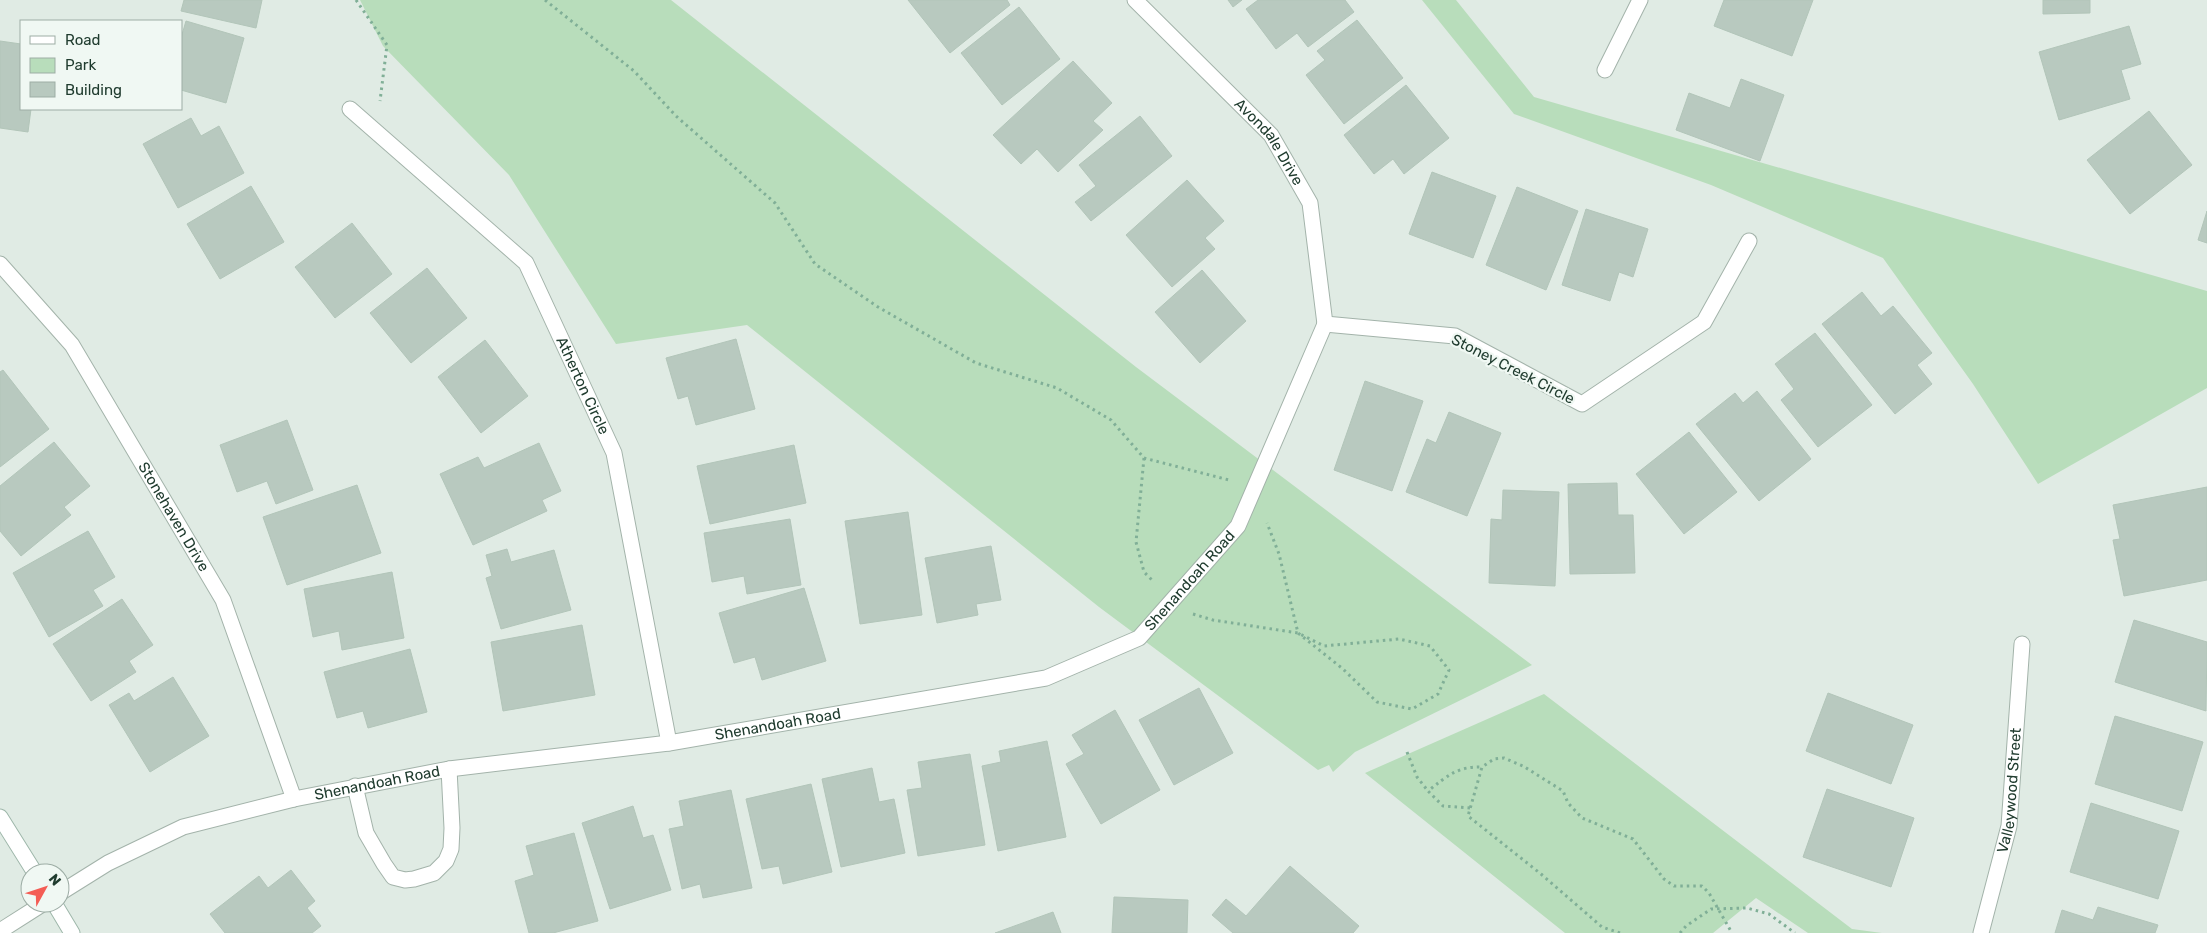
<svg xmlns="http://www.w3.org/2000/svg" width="2207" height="933" font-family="Rubik,sans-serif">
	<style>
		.green { fill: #b8ddbb }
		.building { fill: #b8c9bf; stroke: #b2c5b9 }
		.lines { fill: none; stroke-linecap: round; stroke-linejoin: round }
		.service-casing { stroke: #a3b3aa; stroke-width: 17 }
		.minor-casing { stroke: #a3b3aa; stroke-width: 17 }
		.secondary-casing { stroke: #9eb7aa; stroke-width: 17 }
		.path { stroke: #80af97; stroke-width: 3; stroke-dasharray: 2.5 4; stroke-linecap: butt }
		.service { stroke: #fff; stroke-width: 15 }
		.minor { stroke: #fff; stroke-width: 15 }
		.secondary { stroke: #fff; stroke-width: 15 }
		.labels { text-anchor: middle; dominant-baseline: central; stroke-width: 4.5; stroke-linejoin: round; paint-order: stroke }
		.street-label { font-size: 15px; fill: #203c2f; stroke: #f0f8f3 }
	</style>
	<rect width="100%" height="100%" fill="#e0ebe4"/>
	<path class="green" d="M360,0h311l465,367 396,298 -177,87 -22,20 -4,-7 -11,5 -219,-163 -352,-282 -131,19 -107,-169 -126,-129z
		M1422,0h34l78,97 673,194v97l-169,96 -65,-100 -90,-126 -172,-73 -197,-71z
		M1544,694l308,235 30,4h-74l-52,-35 -43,35h-148l-200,-160z"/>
	<path class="building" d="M184,0h78l-6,28 -75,-17z
		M908,0h99l3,5 -60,48z
		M1228,0h14l-9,7z
		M1258,0h87l9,12 -46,35 -11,-14 -21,16 -30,-40z
		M1724,0h89l-21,56 -78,-30z
		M2043,0h47v13l-47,1z
		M1019,7l41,52 -58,46 -41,-52z
		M1357,20l46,58 -59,46 -38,-49 19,-15 -8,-9z
		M186,21l58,17 -18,65 -45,-13v-52z
		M2129,26l12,38 -20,6 9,29 -71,21 -20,-68z
		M0,41l21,3v65h10l-3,23 -28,-4z
		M1073,61l39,42 -19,18 10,9 -45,42 -21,-23 -16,15 -28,-29z
		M1741,79l43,16 -24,66 -84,-31 13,-37 41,15z
		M1406,85l43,53 -45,36 -11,-15 -19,15 -30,-39z
		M2149,111l43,54 -62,49 -43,-54z
		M1140,116l32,40 -81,65 -16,-19 21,-16 -17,-21z
		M191,118l10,18 18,-10 25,47 -66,35 -35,-64z
		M1432,172l64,24 -23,62 -64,-24z
		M1187,180l37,41 -19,17 10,11 -43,38 -46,-52z
		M251,186l33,56 -64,37 -33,-55z
		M1517,187l61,24 -32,79 -60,-25z
		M1586,209l62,20 -15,48 -14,-5 -9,29 -48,-16z
		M2207,211v32l-9,-3z
		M352,223l40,51 -57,44 -40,-51z
		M427,268l40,50 -56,45 -41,-50z
		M1202,270l44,51 -46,42 -45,-51z
		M1862,292l19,24 12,-10 39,47 -15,12 15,19 -37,30 -73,-90z
		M1815,333l57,72 -54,42 -37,-47 13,-11 -19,-25z
		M736,339l19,70 -59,16 -8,-29 -10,3 -12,-41z
		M485,340l43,56 -47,37 -43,-56z
		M3,370l46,59 -49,38v-95z
		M1365,381l58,20 -31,90 -58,-21z
		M1757,391l54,68 -52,42 -63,-77 39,-31 8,10z
		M1449,412l52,21 -34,83 -61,-24 21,-53 9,4z
		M287,420l26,70 -37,14 -9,-23 -30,11 -17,-47z
		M1689,432l48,60 -53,42 -48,-60z
		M54,442l36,44 -26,21 7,8 -50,41 -21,-25v-45z
		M539,443l22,48 -19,9 5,11 -74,34 -33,-71 38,-17 6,11z
		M794,445l12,58 -96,21 -13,-58z
		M1617,483l1,32h15l2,58 -65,1 -2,-90z
		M357,485l24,68 -94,32 -24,-68z
		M2207,487v93l-83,16 -11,-56 7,-1 -7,-34z
		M1503,490l56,2 -4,94 -66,-3 2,-64 11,1z
		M908,512l14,103 -62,9 -15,-103z
		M790,519l11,66 -54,9 -3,-18 -32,6 -8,-49z
		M88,531l27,46 -22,13 10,16 -54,31 -36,-64z
		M991,546l10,54 -25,4 2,11 -41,8 -12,-65z
		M507,549l4,13 43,-12 17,60 -70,19 -15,-51 6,-2 -6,-21z
		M392,572l12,66 -62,12 -3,-19 -26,6 -9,-48z
		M804,588l22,73 -64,19 -7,-23 -21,6 -15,-50z
		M122,599l31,46 -24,16 7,11 -45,29 -38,-57z
		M2134,620l73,22 -1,69 -91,-29z
		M582,625l13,70 -92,16 -12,-69z
		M410,649l17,63 -59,16 -5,-17 -26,7 -13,-46z
		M173,677l36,59 -59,36 -41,-67 20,-12 5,8z
		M1199,688l34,65 -59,32 -35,-65z
		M1828,693l85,32 -22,59 -85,-33z
		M1115,710l45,80 -59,34 -35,-60 18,-10 -12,-19z
		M2115,716l88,26 -21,69 -87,-27z
		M1047,741l19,96 -68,14 -16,-85 19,-4 -2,-11z
		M970,754l15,91 -67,11 -11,-66 15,-2 -4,-26z
		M872,768l7,34 15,-3 11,54 -64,14 -19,-88z
		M811,784l21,88 -49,12 -4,-18 -17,3 -16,-70z
		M1827,789l87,29 -23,69 -88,-30z
		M731,790l21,98 -49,10 -3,-14 -18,5 -13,-60 15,-3 -5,-25z
		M2091,803l88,28 -21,68 -88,-27z
		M633,806l10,32 10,-3 18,55 -61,19 -28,-86z
		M574,833l24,88 -45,12h-24l-14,-52 19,-6 -8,-29z
		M1290,866l69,60 -6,7h-120l-21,-18 14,-16 20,17z
		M291,870l24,31 -8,7 14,18 -9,7h-87l-15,-19 49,-38 9,12z
		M1114,897l74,3 -1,33h-75z
		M2098,907l60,18 -3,8h-100l7,-23 31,10z
		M1053,912l8,21h-66z"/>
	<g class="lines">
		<defs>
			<path id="service" d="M355,786l11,47 18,31 9,13 12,3 9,-1 20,-6 12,-12 5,-12 1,-21 -3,-59"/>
			<g id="minor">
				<path id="s1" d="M1135,0l136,135 39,68 15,121"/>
				<path d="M1605,70l35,-70"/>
				<path id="s2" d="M350,109l176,154 88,190 55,290"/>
				<path id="s3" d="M0,264l72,81 151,255 71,199"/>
				<path d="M1325,324l130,12 127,68 122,-82 45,-81"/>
				<path id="s4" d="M60,893l48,-30 75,-36 111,-28 155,-30 220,-26 377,-65 93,-40 99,-112 87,-202"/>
				<path d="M0,931l44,-28"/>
				<path id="s5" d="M1981,933l28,-107 13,-182"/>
			</g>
			<path id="secondary" d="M0,817l35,56
				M54,903l18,30"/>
		</defs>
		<use href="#service" class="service-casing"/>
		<use href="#minor" class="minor-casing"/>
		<use href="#secondary" class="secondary-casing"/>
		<path class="path" d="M356,0l31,45 -7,56
			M545,0l89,71 42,45 99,87 40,61 63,43 98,56 81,25 54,32 33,38 85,22
			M1144,458l-8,84 8,30 10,10
			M1193,614l20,6 85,13 26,13 75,-7 31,7 19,24 -11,24 -26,15 -35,-7 -34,-33 -45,-36 -19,-79 -12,-31
			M1407,752l10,25 11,14
			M1470,808l-27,-2 -15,-15c19,-15 30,-25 54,-24
			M1620,933l-18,-6 -61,-53 -73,-58 14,-49 12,-8 10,-1 19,8 40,25 5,12 14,15 51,21 31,40 10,7h28l7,7 23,40
			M1680,933l6,-7 25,-17 36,-1 22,6 26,19"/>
		<use href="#service" class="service"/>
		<use href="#minor" class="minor"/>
		<use href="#secondary" class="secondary"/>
	</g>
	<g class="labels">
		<g class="street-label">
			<text stroke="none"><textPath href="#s1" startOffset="196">Avondale Drive</textPath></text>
			<text transform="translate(1513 369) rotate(27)">Stoney Creek Circle</text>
			<text stroke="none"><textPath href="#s2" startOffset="369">Atherton Circle</textPath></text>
			<text stroke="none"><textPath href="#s3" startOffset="308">Stonehaven Drive</textPath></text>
			<text stroke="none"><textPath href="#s4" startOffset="1194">Shenandoah Road</textPath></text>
			<text stroke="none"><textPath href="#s4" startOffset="744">Shenandoah Road</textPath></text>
			<text stroke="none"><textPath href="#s4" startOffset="339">Shenandoah Road</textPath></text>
			<text stroke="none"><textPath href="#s5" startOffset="146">Valleywood Street</textPath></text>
		</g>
	</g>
	<rect x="20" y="20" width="162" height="90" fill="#f0f8f3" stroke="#9dada5"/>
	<rect x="30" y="36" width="25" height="8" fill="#ffffff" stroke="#9dada5"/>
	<text x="65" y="45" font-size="15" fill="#203c2f">Road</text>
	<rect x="30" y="58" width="25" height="15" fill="#b8ddbb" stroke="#9dada5"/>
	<text x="65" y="70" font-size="15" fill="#203c2f">Park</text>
	<rect x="30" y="82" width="25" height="15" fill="#b8c9bf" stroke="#9dada5"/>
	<text x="65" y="95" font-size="15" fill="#203c2f">Building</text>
	<g transform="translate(45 888) rotate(50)"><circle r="24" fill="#f0f8f3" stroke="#9dada5"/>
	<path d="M0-4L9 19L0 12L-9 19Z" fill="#f45d55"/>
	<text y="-8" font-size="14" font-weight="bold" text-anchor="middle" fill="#203c2f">N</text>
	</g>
</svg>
